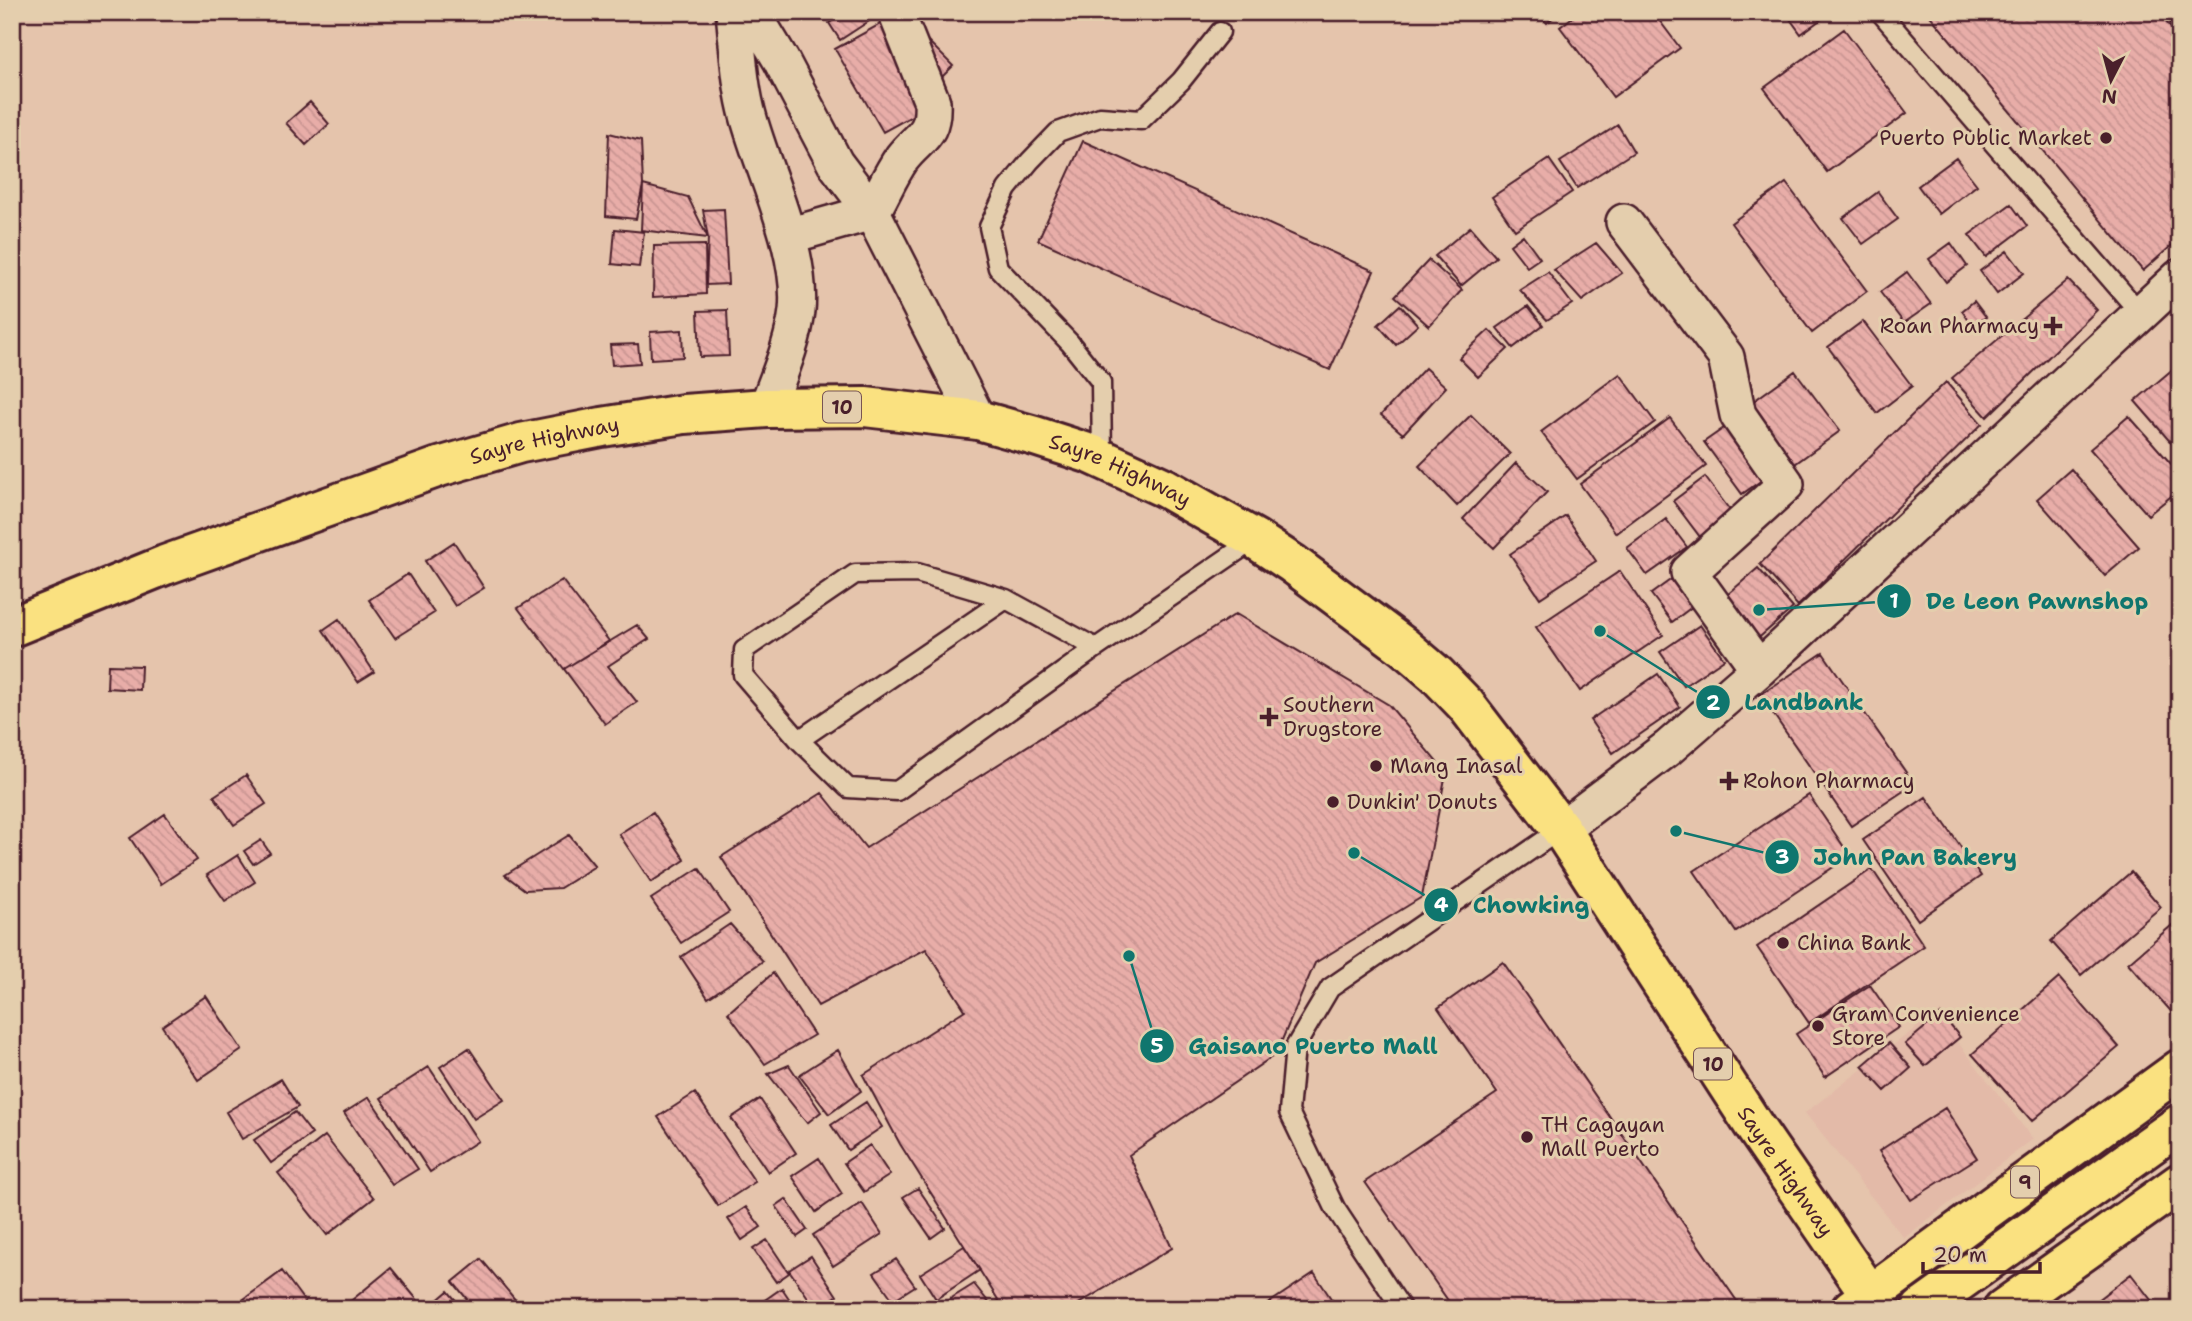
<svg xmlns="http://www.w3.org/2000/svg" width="2192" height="1321" font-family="'Shantell Sans',sans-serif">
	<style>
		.built { fill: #e3baa8 }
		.building { fill: url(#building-back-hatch); stroke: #4a1f2b; stroke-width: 2 }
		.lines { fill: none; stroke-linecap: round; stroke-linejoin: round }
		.lane-casing { stroke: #4a1f2b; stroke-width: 23 }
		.street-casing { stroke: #4a1f2b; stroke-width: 40 }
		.highway-casing { stroke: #4a1f2b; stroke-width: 44 }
		.lane { stroke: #e4cead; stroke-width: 18 }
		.street { stroke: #e4cead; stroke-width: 35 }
		.highway { stroke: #fae180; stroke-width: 38 }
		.poi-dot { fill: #4a1f2b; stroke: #e4cead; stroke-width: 2.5 }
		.labels { text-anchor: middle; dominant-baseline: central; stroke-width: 6; stroke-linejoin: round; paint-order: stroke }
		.shield { fill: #e4cead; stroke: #785452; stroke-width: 2 }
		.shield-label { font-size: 19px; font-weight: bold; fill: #4a1f2b }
		.poi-label { font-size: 21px; fill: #4a1f2b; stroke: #e4cead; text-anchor: start }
		.street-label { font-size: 21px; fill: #4a1f2b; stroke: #e4cead }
		.leader { fill: none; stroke: #0f766e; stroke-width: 2.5 }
		.callout-dot { fill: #0f766e; stroke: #e4cead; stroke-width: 2.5 }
		.mark-label { font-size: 21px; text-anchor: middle; font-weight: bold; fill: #fff }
		.callout-label { font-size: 23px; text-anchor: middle; font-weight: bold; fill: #0f766e; stroke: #e4cead; stroke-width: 6; stroke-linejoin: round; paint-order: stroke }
	</style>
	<defs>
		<pattern id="building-back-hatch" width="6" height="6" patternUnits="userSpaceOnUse" patternTransform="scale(1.75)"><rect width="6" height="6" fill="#e8ada8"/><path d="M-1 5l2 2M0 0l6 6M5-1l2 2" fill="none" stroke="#c89491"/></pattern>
	</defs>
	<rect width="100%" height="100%" fill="#e5c4ac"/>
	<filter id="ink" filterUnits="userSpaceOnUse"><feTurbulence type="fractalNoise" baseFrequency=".0143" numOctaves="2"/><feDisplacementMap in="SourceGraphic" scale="14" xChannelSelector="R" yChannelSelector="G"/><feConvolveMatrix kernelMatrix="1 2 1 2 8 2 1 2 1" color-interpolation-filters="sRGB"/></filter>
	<g filter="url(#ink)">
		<path class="built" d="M1935,1013l98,126 -129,99 -99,-125z"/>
		<path class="building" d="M839,12h40l1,2 -40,26 -11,-17 12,-7z
			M1537,12h22l-12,11z
			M1579,12h74l27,36 -67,49 -53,-70z
			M1785,12h46l-30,22z
			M1927,12h230l23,26v200l-37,33z
			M882,23l48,83 -47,26 -48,-83z
			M1844,29l63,84 -80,59 -63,-84z
			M926,39l27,27 -13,13 -27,-28z
			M310,102l19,22 -23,21 -20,-22z
			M1618,125l16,27 -57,36 -17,-26z
			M609,133l32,8 2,44 -7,34 -30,-3z
			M1083,141l291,130 -44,99 -292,-130z
			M1956,158l21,27 -38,29 -21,-28z
			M1549,159l23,33 -57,38 -23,-33z
			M1786,183l81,108 -55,42 -81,-110z
			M643,185l45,12 20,41 -67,-8z
			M1878,192l20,27 -35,25 -20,-26z
			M2011,204l16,22 -41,31 -17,-22z
			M724,209l4,75 -22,1 2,-47 -5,-28z
			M1470,227l26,30 -35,29 -26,-30z
			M615,229l29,3 -5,35 -27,-3z
			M1523,235l17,23 -13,9 -17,-22z
			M1596,243l26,30 -40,28 -28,-31z
			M1951,243l16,23 -21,16 -17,-23z
			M705,245l1,49 -53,3 1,-51z
			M2007,251l17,22 -27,21 -17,-23z
			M1429,260l33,30 -33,36 -34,-30z
			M1548,272l24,32 -25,16 -27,-30z
			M1907,272l24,32 -27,19 -24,-31z
			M2068,280l29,30 -110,107 -35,-39z
			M1974,301l12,16 -13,9 -11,-15z
			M1400,305l18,20 -22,20 -18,-20z
			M1528,306l15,19 -30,23 -16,-20z
			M727,310l2,46 -29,1 -2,-46z
			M1863,321l49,65 -35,27 -49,-66z
			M682,330l1,27 -32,2 -1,-27z
			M1489,330l19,19 -30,28 -19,-19z
			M638,344l2,19 -28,2 -2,-20z
			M2180,363v90l-45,-52z
			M1425,368l21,19 -43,47 -22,-19z
			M1795,371l45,60 -48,35 -45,-60z
			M1620,374l35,48 -78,57 -36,-47z
			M1946,382l36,42 -184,182 -38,-42z
			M1471,415l39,39 -53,52 -38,-40z
			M2129,416l51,58v15l-32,26 -58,-66z
			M1670,418l36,48 -90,67 -36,-49z
			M1734,421l38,52 -30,21 -38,-52z
			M1516,463l31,29 -53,56 -31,-29z
			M2071,469l68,78 -34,29 -68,-77z
			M1705,477l30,40 -32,24 -30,-40z
			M1566,516l30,45 -56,37 -30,-44z
			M1666,519l21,28 -40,28 -20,-27z
			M454,542l30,46 -29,18 -30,-45z
			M1758,568l35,40 -39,34 -35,-40z
			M1620,571l43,64 -83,56 -44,-64z
			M1680,573l21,27 -29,22 -21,-28z
			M408,574l26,39 -39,25 -26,-38z
			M562,580l47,61 -45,28 -46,-61z
			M1236,614l153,91 57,68 -24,124 -107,66 -39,91 -147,101 43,93 -102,61h-66l-104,-165 -37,-69 102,-65 -39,-61 -108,57 -97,-149 101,-64 44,55z
			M339,619l35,53 -16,10 -35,-52z
			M637,625l12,14 -41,27 29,36 -32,22 -41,-55z
			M1700,625l24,34 -40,27 -24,-34z
			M1823,653l91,131 -63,42 -91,-131z
			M108,665l33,1 -1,24 -33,-2z
			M1658,674l22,33 -67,46 -23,-33z
			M246,775l20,29 -32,21 -20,-29z
			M1809,795l41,61 -114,76 -42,-61z
			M1926,797l55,79 -63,44 -55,-80z
			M653,812l32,48 -34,22 -32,-48z
			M165,814l32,46 -36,24 -31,-46z
			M569,835l26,31 -35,22 -35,2 -20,-15z
			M261,840l9,13 -17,11 -9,-13z
			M238,855l17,27 -30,19 -18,-26z
			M699,868l30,44 -48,31 -30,-44z
			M1872,869l52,77 -115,77 -52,-76z
			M2131,872l30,35 -80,68 -30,-34z
			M2178,920l2,95 -3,3 -49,-55z
			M730,924l33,37 -55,37 -27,-41z
			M1503,962l236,342 -7,5h-278l-89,-127 132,-89 -59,-85z
			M773,973l41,62 -49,29 -37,-51z
			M2059,978l60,69 -87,74 -60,-67z
			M1870,985l29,42 -74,50 -29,-43z
			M206,996l36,54 -44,30 -36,-54z
			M1941,1014l19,23 -35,29 -20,-22z
			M1889,1043l22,25 -26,23 -23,-25z
			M469,1048l35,52 -30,19 -34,-52z
			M838,1050l23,41 -32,23 -30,-39z
			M789,1065l32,47 -14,11 -39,-49z
			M429,1067l49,74 -48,31 -49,-74z
			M281,1079l17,28 -56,32 -16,-27z
			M695,1093l60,89 -37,24 -60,-89z
			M369,1097l49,72 -26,16 -48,-72z
			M760,1099l36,54 -28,19 -37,-54z
			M866,1102l16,25 -34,23 -17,-25z
			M1945,1108l32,50 -66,42 -32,-49z
			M295,1112l17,22 -41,29 -17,-23z
			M325,1136l49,62 -47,37 -49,-62z
			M870,1145l20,30 -26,17 -20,-29z
			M819,1158l23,36 -26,18 -24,-36z
			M918,1188l27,40 -14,10 -28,-41z
			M786,1199l21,31 -10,7 -21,-31z
			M862,1203l20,31 -49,32 -20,-31z
			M746,1207l15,20 -19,13 -14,-21z
			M767,1240l22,33 -13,9 -23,-33z
			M964,1246l16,24 -44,29 -16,-25z
			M811,1256l26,40 -21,13 -27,-39z
			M481,1259l42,50h-48l-22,-27z
			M896,1259l19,27 -22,14 -19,-27z
			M391,1268l29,35 -8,6h-71z
			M282,1271l23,31 -8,7h-46l-7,-10z
			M1314,1273l24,36h-78z
			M2131,1274l27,35h-56l-6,-8z
			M974,1284l20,25h-60z
			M782,1288l14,21h-34l-3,-5z
			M448,1291l15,18h-36z"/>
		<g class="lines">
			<defs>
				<path id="lane" d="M1880,12l261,302
					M2174,12l6,7
					M1102,459l-1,-77 -31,-39 -72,-75 -9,-41 18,-38 23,-28 28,-29 42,-15 41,3 40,-39 39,-49
					M917,573l89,26 90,49 -199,143 -49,-3 -49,-48 -56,-65 1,-25 111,-76z
					M1096,648l159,-109
					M799,740l207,-141
					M1402,1309l-67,-101 -46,-96 6,-65 35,-59 231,-159"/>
				<path id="street" d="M734,12c4,36 5,72 15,107 16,57 54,133 48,192 -4,33 -19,66 -30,97
					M752,12l29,48 54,103 37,49 106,208
					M1624,222l102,135 12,58 48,69 -97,88 70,97
					M788,236l84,-24c10,-17 18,-37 30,-54 17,-22 32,-22 30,-56l-36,-90
					M1561,829l107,-81 91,-79 421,-392"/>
				<g id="highway">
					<path id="s1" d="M12,627l153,-62 274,-98 82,-24 81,-16 82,-13 83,-6 98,-1 113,13 57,16 56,18 74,34 90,51 38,25 110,82 34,29 29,30 95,124 195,300 124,180"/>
					<path d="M1851,1309l329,-240"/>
					<path d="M1921,1309l259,-185"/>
					<path d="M2003,1309l177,-126"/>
				</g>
			</defs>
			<use href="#lane" class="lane-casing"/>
			<use href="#street" class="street-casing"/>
			<use href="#highway" class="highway-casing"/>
			<use href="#lane" class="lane"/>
			<use href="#street" class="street"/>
			<use href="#highway" class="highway"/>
		</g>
	</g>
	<g class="poi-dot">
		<circle cx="2106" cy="138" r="7"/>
		<path d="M2049.5 315.5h7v7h7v7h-7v7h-7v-7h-7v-7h7z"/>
		<path d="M1265.5 706.5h7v7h7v7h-7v7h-7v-7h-7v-7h7z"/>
		<circle cx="1376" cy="766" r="7"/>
		<path d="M1725.5 770.5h7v7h7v7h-7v7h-7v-7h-7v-7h7z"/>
		<circle cx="1333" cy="802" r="7"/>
		<circle cx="1783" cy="943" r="7"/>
		<circle cx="1818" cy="1026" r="7"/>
		<circle cx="1527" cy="1137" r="7"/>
	</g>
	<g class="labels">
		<g class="shield">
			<rect x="823" y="391.5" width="38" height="31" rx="5"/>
			<rect x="1694" y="1048.5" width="38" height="31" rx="5"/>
			<rect x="2011" y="1166.5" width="28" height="31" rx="5"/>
		</g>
		<g class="shield-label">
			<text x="842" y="407">10</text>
			<text x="1713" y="1064">10</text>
			<text x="2025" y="1182">9</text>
		</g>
		<g class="poi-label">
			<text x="2092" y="138" text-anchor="end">Puerto Public Market</text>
			<text x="2039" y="326" text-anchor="end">Roan Pharmacy</text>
			<text x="1283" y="705">Southern<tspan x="1283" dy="24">Drugstore</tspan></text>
			<text x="1390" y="766">Mang Inasal</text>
			<text x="1743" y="781">Rohon Pharmacy</text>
			<text x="1347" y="802">Dunkin' Donuts</text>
			<text x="1797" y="943">China Bank</text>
			<text x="1832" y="1014">Gram Convenience<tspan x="1832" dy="24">Store</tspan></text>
			<text x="1541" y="1125">TH Cagayan<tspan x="1541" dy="24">Mall Puerto</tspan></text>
		</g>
		<g class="street-label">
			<text stroke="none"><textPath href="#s1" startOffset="565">Sayre Highway</textPath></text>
			<text stroke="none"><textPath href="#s1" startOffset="1153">Sayre Highway</textPath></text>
			<text stroke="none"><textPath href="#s1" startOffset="2140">Sayre Highway</textPath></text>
		</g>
	</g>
	<path class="leader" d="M1759 610L1894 601M1600 631L1713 702M1676 831L1782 857M1354 853L1441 905M1129 956L1157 1046"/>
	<g class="callout-dot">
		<circle cx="1759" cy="610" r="7"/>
		<circle cx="1600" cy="631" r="7"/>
		<circle cx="1676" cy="831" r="7"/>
		<circle cx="1354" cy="853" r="7"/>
		<circle cx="1129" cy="956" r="7"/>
		<circle cx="1894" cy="601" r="18"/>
		<circle cx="1713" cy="702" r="18"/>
		<circle cx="1782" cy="857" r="18"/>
		<circle cx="1441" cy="905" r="18"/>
		<circle cx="1157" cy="1046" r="18"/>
	</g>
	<g class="mark-label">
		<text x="1894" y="608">1</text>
		<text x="1713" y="710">2</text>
		<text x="1782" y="864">3</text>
		<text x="1441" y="912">4</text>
		<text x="1157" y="1053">5</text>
	</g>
	<g class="callout-label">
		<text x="2037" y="609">De Leon Pawnshop</text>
		<text x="1804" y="710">Landbank</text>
		<text x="1915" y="865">John Pan Bakery</text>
		<text x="1531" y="913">Chowking</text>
		<text x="1313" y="1054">Gaisano Puerto Mall</text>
	</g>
	<rect width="2192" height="1321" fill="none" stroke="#e4cead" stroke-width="42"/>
	<rect x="21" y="21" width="2150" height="1279" fill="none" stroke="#4a1f2b" stroke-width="2.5" filter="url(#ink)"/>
	<g transform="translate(2111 80) rotate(186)" stroke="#e4cead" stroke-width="5" paint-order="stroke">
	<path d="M0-5L12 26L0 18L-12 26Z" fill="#4a1f2b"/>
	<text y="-10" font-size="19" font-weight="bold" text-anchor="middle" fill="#4a1f2b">N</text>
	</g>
	<path d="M1923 1262v10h117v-10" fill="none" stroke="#4a1f2b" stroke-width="3.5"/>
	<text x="1933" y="1262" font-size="21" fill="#4a1f2b" stroke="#e4cead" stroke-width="5" paint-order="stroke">20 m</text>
</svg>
